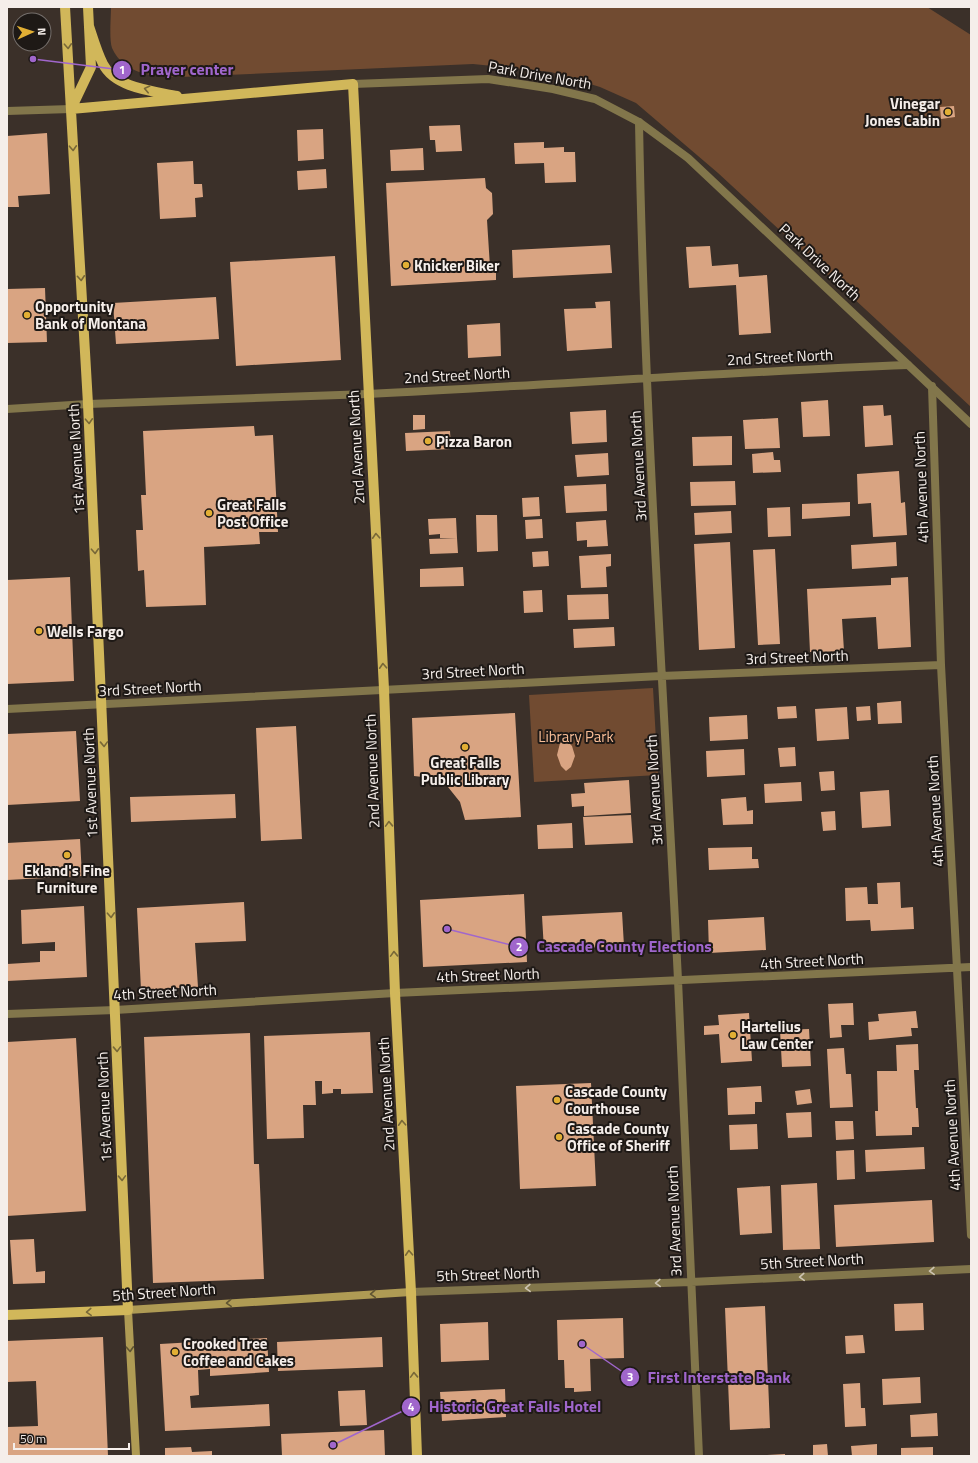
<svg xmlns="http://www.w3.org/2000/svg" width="978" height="1463" font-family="'Titillium Web',sans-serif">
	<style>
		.green { fill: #714b31 }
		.building { fill: #d9a482 }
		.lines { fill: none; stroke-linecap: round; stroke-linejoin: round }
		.minor { stroke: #82764b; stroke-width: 8 }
		.tertiary { stroke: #82764b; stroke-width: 8 }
		.secondary { stroke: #af9b54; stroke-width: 8 }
		.primary { stroke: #d1b75a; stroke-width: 10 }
		.oneway { stroke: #786838 }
		.oneway2 { stroke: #cdc4b2 }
		.oneway3 { stroke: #5f5432 }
		.poi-dot { fill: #e2af34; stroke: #1e1916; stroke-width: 1.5 }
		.labels { text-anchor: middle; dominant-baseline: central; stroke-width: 4; stroke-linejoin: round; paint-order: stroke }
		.street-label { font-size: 15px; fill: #f5eeea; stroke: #1e1916 }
		.poi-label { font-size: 15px; font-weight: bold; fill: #f5eeea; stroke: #1e1916; text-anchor: start }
		.park-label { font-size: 15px; fill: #f8bd96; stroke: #1e1916 }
		.leader { fill: none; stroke: #a066cc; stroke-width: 1.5 }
		.callout-dot { fill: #a066cc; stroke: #1e1916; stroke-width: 1.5 }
		.mark-label { font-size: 12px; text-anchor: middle; font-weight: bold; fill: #fff }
		.callout-label { font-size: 16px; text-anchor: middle; font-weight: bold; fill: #a066cc; stroke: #1e1916; stroke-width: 4; stroke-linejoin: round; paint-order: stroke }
	</style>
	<rect width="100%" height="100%" fill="#3b3029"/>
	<path class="green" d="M111,7h816l44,28v372l-253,-234 -82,-70 -36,-16 -49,-15 -78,-8 -293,13c-25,0 -56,-2 -68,-29 -3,-9 -1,-31 -1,-41z
		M653,688l5,87 -124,7 -5,-87z"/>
	<path class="building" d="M954,106l1,11 -14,2 -1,-12z
		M460,125l2,26 -26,1 -1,-12h-5l-1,-14z
		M323,129l1,30 -26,2 -1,-31z
		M47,133l3,61 -32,2 1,11h-12v-71z
		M544,142v6l20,-1v5h11l1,30 -31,1 -1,-20 -29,1 -1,-21z
		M423,148l1,22 -33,1 -1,-21z
		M193,161l1,23h8l1,13 -8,1 1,19 -36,2 -3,-56z
		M326,169l1,19 -29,2 -1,-19z
		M485,178l1,10 6,5 1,21 -6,6 3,47 6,5v8l-105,6 -5,-103z
		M610,245l2,28 -99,5 -1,-28z
		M710,246l2,20 26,-2 1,13 28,-2 4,58 -32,2 -3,-50 -47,3 -3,-41z
		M335,256l6,104 -105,6 -6,-104z
		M45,288l2,54 -40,1v-54z
		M216,297l3,42 -103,5 -3,-41z
		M610,301l2,47 -45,3 -3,-42 32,-1 -1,-6z
		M500,323l1,33 -33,2 -1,-33z
		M828,400l2,36 -27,1 -2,-35z
		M883,405l1,11 7,-1 2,30 -28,2 -2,-41z
		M606,410l1,32 -35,2 -2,-32z
		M413,415h12v14l-12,1z
		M778,418l2,30 -35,1 -2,-29z
		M254,426l1,10 18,-1 5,97h-19l1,12 -56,3 2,58 -60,2 -2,-37 -6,1 -2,-41h7l-2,-35h5l-3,-64z
		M450,431l1,18 -45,2 -1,-18z
		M732,436v29l-39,1 -1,-29z
		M773,452l1,8h6l1,12 -28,1 -1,-19z
		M608,453l1,22 -32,2 -2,-22z
		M899,471l2,32 4,-1 2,33 -34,2 -2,-34 -13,1 -1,-30z
		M735,481l1,24 -45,1 -1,-24z
		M606,484l1,27 -41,2 -2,-27z
		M539,497l1,19 -17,1 -1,-19z
		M850,502v14l-48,3v-15z
		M790,507l1,29 -23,1 -1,-29z
		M731,511l1,22 -37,2 -1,-22z
		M476,515h21l1,36 -21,1z
		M456,518l1,20h-17v-4l-11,1 -1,-16z
		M542,519l1,19 -17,1 -1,-19z
		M606,520l2,26 -21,1v-7l-10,1 -1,-19z
		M457,538l1,15 -28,1 -1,-15z
		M730,542l5,106 -36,2 -5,-106z
		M896,542l1,24 -45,3 -1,-24z
		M775,549l5,95 -22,1 -5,-95z
		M548,551l1,15 -16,1 -1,-15z
		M611,554v12l-5,1 1,20 -26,1 -2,-32z
		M463,567l1,19 -44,1v-18z
		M70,577l4,104 -67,3v-104z
		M908,577l3,70 -33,2 -2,-32 -34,2 2,32 -34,1 -3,-63 84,-4v-7z
		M542,590l1,22 -19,1 -1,-22z
		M608,594l1,25 -41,1 -1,-25z
		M614,627l1,19 -41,2 -1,-19z
		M901,701l1,22 -24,1 -1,-21z
		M796,706l1,12 -19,1 -1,-12z
		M870,706l1,14 -14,1 -1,-14z
		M847,707l2,32 -32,2 -2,-32z
		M515,713l6,104 -56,3 -5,-18 -12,-15 -16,-9 -18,-2 -2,-58z
		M747,715l1,24 -38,2 -1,-24z
		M296,726l6,113 -41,2 -5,-113z
		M76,731l4,70 -73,4v-71z
		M564,738l8,8 3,10 -4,11 -5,4 -5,-5 -4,-11 3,-12z
		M795,747l1,19 -16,1 -2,-19z
		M744,749l1,26 -38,2 -1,-26z
		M834,771l1,19 -14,1 -2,-19z
		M629,780l2,33 -47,3v-10l-12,1 -1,-13 14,-1 -1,-10z
		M801,782l1,19 -37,2 -1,-19z
		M889,790l2,36 -29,2 -2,-36z
		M235,794l1,24 -105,4 -1,-25z
		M746,797l1,14 6,-1v14l-30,1 -2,-26z
		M835,811l1,19 -13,1 -2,-19z
		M631,815l2,28 -48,2 -2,-28z
		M572,823l1,25 -35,1 -1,-24z
		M80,839l2,37 -75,4v-37z
		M752,847v12h6l1,9 -50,2 -1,-22z
		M900,882l1,26 12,-1 1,22 -43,2 -1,-11 -24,1 -1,-33 22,-1 1,17h10l-1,-21z
		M524,894l3,68 -104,5 -3,-67z
		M244,902l2,39 -51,2 3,44 -57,3 -4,-82z
		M84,906l3,71 -80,4v-17l33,-2v-11h15v-9l-33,2 -1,-34z
		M622,912l2,34 -80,4 -2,-34z
		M764,917l2,33 -57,3 -1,-33z
		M853,1003l1,22h-13l1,12 -12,1 -2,-34z
		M916,1011l2,17h-7l1,8 -43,4 -1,-18 11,-1 -1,-7z
		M749,1013l3,48 -31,2 -2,-29 -15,1v-9l15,-1 -1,-10z
		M809,1029l2,37 -29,1 -2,-37z
		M370,1032l3,61 -32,1v-5h-8v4l-11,1v-13h-7l1,24h-13l1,33 -37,1 -3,-103z
		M250,1033l4,131h5l5,115 -111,4 -9,-246z
		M76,1038l10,173 -79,5v-174z
		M918,1044l1,26h-5l2,38h2l1,19h-7v8l-36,1 -1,-25h3l-1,-40h20l-1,-26z
		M844,1048l2,26h5l2,33 -23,1 -3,-59z
		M591,1083l5,103 -76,3 -4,-103z
		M761,1086l1,16h-7v12l-27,1 -1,-27z
		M810,1089l2,14 -15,2 -2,-14z
		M811,1112l1,25 -24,1 -2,-25z
		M835,1121h18l1,18 -18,1z
		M757,1124l1,25 -28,1 -1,-25z
		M924,1147l1,22 -59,3 -1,-22z
		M854,1150l1,29 -18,1 -1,-29z
		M817,1183l3,66 -37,1 -2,-65z
		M770,1186l2,47 -32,2 -3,-47z
		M932,1200l2,42 -98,5 -2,-42z
		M34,1239l2,33 9,-1v12l-32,1 -3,-44z
		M923,1303l1,27 -29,1 -1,-27z
		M765,1306l5,122 -40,2 -5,-122z
		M623,1318l1,40 -34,1 1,32 -17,1v-4h-9l-1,-28h-6l-1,-40z
		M488,1322l1,38 -48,2 -1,-38z
		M863,1335l2,18 -19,1 -1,-18z
		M103,1337l5,119h-100l-1,-29 31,-1 -2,-45 -29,1v-41z
		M382,1337l1,30 -105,4 -1,-29z
		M267,1338l2,34 -59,4v-7l-12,1 1,25 -9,1 1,12 78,-4 1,22 -105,5 -5,-87z
		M920,1377l1,26 -38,2 -1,-26z
		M860,1383l1,25h4l1,18 -21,1 -2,-43z
		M505,1389l1,28 -64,4 -2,-29z
		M365,1390l2,35 -27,1 -2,-35z
		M937,1413l1,23 -27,1 -1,-22z
		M384,1430l1,26h-103l-1,-22z
		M827,1444l1,12h-15v-11z
		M877,1444v12h-25l-1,-10z
		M191,1447l1,5 20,-1v5h-47v-8z
		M933,1447v9h-32v-8z
		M785,1454v2h-18v-1z"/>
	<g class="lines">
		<path class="minor" d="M639,122c5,286 25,572 39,858 8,158 13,317 21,476
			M932,386l9,279 30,570
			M368,394c180,-9 360,-22 540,-29
			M7,709l654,-33 280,-11
			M7,1014l108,-4 280,-17 576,-26
			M411,1292l280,-10 280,-13"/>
		<path class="tertiary" d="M353,84l135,-5 65,10 42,10 44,23 49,36 283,266
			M7,111l64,-2
			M7,409l81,-5 280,-10"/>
		<path class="secondary" d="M136,1456l-8,-146 283,-18"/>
		<path class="primary" d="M89,26c4,12 8,26 14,38 12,24 50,27 74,32
			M72,107l19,-40 -3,-60
			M71,109l282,-25 31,605 11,304 16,299 6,164
			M7,1315l121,-5 -40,-906 -23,-397"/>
	</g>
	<defs><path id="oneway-chevron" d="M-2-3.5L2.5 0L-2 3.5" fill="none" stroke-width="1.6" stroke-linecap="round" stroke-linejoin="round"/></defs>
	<g class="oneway">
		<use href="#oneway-chevron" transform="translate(68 46) rotate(87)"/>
		<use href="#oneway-chevron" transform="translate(147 89) rotate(-167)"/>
		<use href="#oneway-chevron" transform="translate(73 148) rotate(87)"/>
		<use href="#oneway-chevron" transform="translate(81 278) rotate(86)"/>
		<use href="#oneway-chevron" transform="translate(89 421) rotate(87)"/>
		<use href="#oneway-chevron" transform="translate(376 536) rotate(-93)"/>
		<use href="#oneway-chevron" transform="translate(95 551) rotate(87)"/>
		<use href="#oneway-chevron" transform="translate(383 666) rotate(-93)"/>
		<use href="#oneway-chevron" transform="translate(104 744) rotate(88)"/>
		<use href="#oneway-chevron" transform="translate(389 824) rotate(-92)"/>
		<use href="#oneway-chevron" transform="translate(111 915) rotate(87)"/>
		<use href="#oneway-chevron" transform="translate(394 954) rotate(-92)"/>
		<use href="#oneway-chevron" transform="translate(117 1049) rotate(88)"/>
		<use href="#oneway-chevron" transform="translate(402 1123) rotate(-93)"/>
		<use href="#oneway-chevron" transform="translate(122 1178) rotate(88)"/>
		<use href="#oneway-chevron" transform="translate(409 1253) rotate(-93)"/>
		<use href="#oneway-chevron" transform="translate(89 1312) rotate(177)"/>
		<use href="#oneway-chevron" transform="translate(414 1375) rotate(-92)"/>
	</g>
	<g class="oneway2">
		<use href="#oneway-chevron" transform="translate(932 1271) rotate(178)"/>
		<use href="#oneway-chevron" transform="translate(802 1277) rotate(176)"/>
		<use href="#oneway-chevron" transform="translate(658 1283) rotate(178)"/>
		<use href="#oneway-chevron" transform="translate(528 1288) rotate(178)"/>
	</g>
	<g class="oneway3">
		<use href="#oneway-chevron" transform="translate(373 1294) rotate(176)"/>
		<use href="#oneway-chevron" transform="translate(229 1303) rotate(177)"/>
		<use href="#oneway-chevron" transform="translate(130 1349) rotate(87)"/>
	</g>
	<g class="poi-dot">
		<circle cx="948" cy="112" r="4"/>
		<circle cx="406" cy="265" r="4"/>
		<circle cx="27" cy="315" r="4"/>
		<circle cx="428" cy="441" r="4"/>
		<circle cx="209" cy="513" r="4"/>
		<circle cx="39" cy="631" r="4"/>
		<circle cx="465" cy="747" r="4"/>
		<circle cx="67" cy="855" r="4"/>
		<circle cx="733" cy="1035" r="4"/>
		<circle cx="557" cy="1100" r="4"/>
		<circle cx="559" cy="1137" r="4"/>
		<circle cx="175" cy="1352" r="4"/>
	</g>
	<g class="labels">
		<g class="street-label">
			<text transform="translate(540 75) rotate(10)">Park Drive North</text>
			<text transform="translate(820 262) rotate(43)">Park Drive North</text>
			<text transform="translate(780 357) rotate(-3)">2nd Street North</text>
			<text transform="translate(457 375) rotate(-3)">2nd Street North</text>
			<text transform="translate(356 447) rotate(-93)">2nd Avenue North</text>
			<text transform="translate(76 459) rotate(-93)">1st Avenue North</text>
			<text transform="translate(638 466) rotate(-93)">3rd Avenue North</text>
			<text transform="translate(921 487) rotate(-92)">4th Avenue North</text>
			<text transform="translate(797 657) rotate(-2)">3rd Street North</text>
			<text transform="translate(473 671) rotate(-3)">3rd Street North</text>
			<text transform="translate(150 688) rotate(-3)">3rd Street North</text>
			<text transform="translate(372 771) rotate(-92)">2nd Avenue North</text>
			<text transform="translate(90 783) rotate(-92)">1st Avenue North</text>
			<text transform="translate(654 790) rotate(-93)">3rd Avenue North</text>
			<text transform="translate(935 811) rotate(-93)">4th Avenue North</text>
			<text transform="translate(812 961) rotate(-3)">4th Street North</text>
			<text transform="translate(488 975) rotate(-2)">4th Street North</text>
			<text transform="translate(165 992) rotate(-3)">4th Street North</text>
			<text transform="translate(386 1094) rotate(-93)">2nd Avenue North</text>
			<text transform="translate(104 1107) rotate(-92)">1st Avenue North</text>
			<text transform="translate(952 1135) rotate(-93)">4th Avenue North</text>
			<text transform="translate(674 1221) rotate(-92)">3rd Avenue North</text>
			<text transform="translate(812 1261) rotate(-3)">5th Street North</text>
			<text transform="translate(488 1274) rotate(-2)">5th Street North</text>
			<text transform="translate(164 1292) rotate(-4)">5th Street North</text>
		</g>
		<g class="poi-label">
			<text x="940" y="103" text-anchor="end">Vinegar<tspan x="940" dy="17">Jones Cabin</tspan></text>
			<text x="414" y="265">Knicker Biker</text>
			<text x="35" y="306">Opportunity<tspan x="35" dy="17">Bank of Montana</tspan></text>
			<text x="436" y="441">Pizza Baron</text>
			<text x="217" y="504">Great Falls<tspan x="217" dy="17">Post Office</tspan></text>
			<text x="47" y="631">Wells Fargo</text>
			<text x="465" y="762" text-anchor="middle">Great Falls<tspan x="465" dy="17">Public Library</tspan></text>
			<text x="67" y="870" text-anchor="middle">Ekland's Fine<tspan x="67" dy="17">Furniture</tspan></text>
			<text x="741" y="1026">Hartelius<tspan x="741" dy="17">Law Center</tspan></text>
			<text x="565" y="1091">Cascade County<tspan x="565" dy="17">Courthouse</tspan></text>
			<text x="567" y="1128">Cascade County<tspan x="567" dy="17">Office of Sheriff</tspan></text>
			<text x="183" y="1343">Crooked Tree<tspan x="183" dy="17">Coffee and Cakes</tspan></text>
		</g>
		<g class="park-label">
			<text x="576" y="736">Library Park</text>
		</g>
	</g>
	<path class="leader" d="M33 59L122 70M447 929L519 947M582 1344L630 1377M333 1445L411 1407"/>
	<g class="callout-dot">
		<circle cx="33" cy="59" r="4"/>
		<circle cx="447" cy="929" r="4"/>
		<circle cx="582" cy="1344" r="4"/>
		<circle cx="333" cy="1445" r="4"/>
		<circle cx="122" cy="70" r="10"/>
		<circle cx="519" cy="947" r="10"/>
		<circle cx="630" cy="1377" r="10"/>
		<circle cx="411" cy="1407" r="10"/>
	</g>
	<g class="mark-label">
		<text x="122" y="74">1</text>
		<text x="519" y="951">2</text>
		<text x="630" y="1381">3</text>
		<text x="411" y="1411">4</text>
	</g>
	<g class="callout-label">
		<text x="187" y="75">Prayer center</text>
		<text x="624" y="952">Cascade County Elections</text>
		<text x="719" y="1383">First Interstate Bank</text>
		<text x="515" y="1412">Historic Great Falls Hotel</text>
	</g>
	<rect width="978" height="1463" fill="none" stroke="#f5eeea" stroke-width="16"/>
	<g transform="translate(32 32) rotate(87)"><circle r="19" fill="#1e1916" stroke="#746e6b"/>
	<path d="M0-3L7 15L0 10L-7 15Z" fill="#e2af34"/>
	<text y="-6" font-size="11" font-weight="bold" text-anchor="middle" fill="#f5eeea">N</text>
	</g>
	<path d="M14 1443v6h115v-6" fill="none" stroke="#f5eeea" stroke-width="2"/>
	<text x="20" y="1443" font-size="12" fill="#f5eeea" stroke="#1e1916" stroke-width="3" paint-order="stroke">50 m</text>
</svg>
